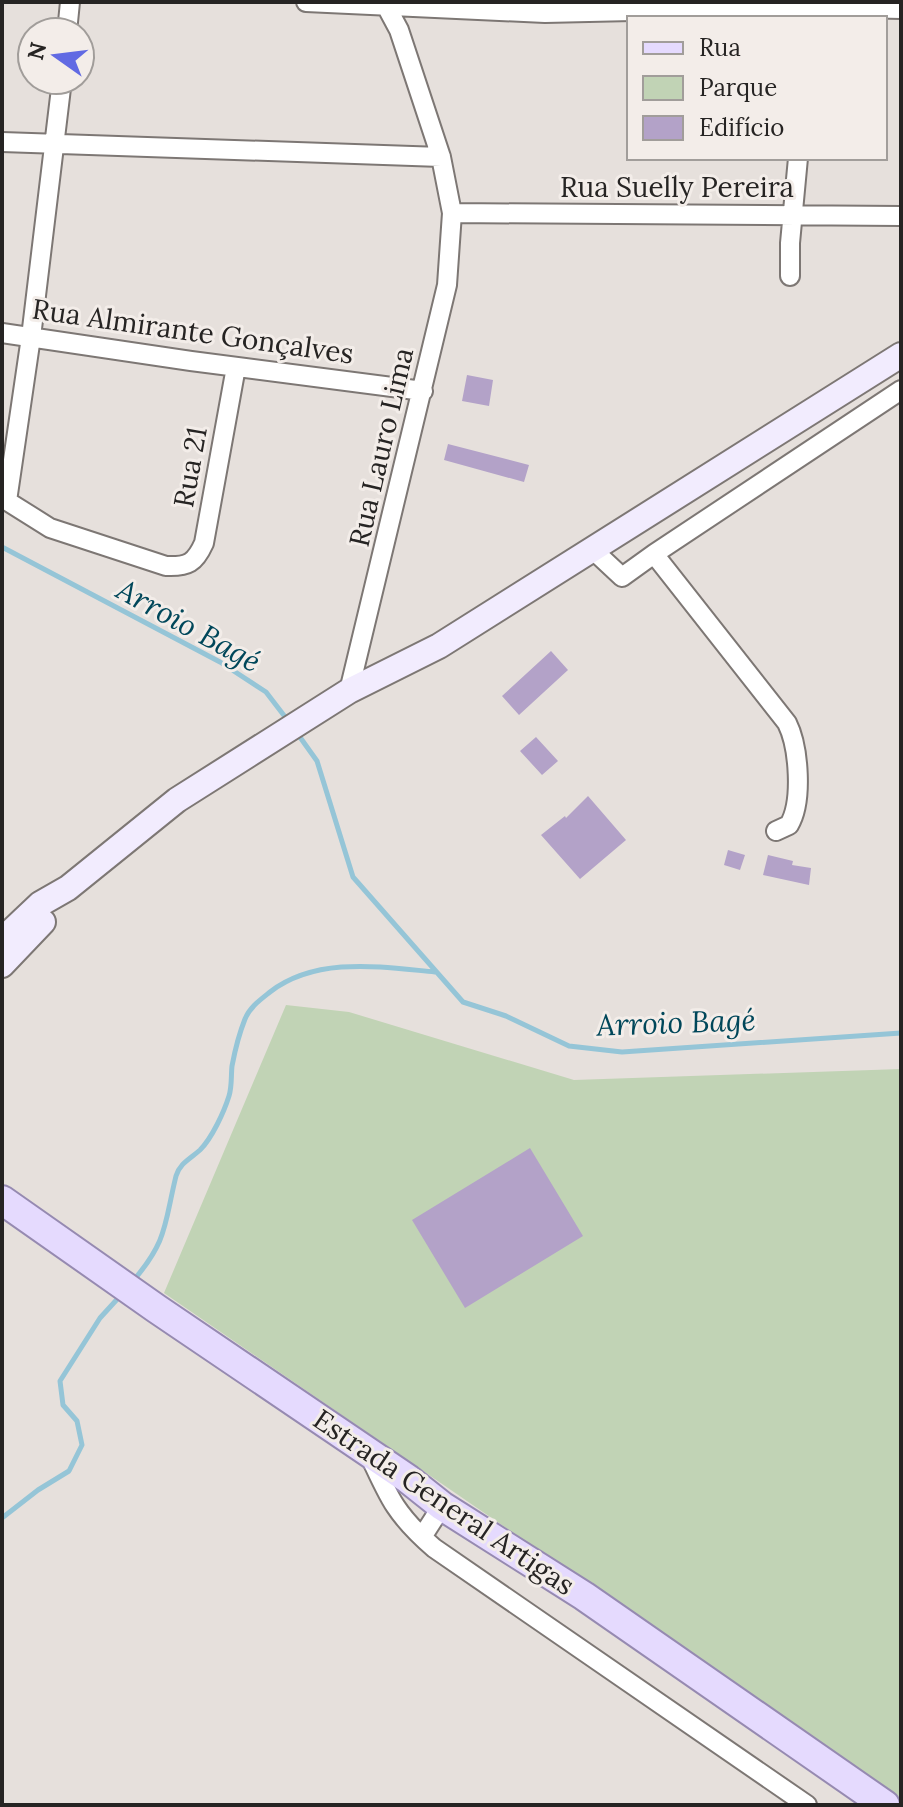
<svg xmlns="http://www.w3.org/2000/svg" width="903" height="1807" font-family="Lora,serif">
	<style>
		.green { fill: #c1d3b5 }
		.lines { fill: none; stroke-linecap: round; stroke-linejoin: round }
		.stream { stroke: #95c5d7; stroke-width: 5 }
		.building { fill: #b3a2c8 }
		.street-casing { stroke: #7d7774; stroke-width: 22 }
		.secondary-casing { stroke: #7d7774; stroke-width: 28 }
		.primary-casing { stroke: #968ab1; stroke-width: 32 }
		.street { stroke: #fff; stroke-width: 18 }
		.secondary { stroke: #f2ecfe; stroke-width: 24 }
		.primary { stroke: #e5dafe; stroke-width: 28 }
		.labels { text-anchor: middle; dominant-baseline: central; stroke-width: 6; stroke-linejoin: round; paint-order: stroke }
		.street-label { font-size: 28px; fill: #262423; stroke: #f3ede9 }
		.water-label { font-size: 30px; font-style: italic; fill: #00475a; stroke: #f3ede9 }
	</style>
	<rect width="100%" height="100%" fill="#e6e0dc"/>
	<path class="green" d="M286,1005l63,7 225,68 327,-11v730l-737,-506z"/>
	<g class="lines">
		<path class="stream" d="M2,547l218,115 46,30 23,30
			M297,733l20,28 36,116 110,125 43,14 63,30 53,6 279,-19
			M133,1281c35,-41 31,-56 43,-105 4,-13 14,-17 24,-26 12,-12 24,-38 29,-54 3,-9 2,-21 3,-30 3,-16 7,-32 13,-47 5,-12 15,-19 25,-27 47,-36 111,-25 165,-20
			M2,1518l36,-28 31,-19 13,-26 -5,-24 -14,-16 -3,-24 40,-63 21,-23"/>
	</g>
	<path class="building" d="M467,375l26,5 -4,26 -27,-5z
		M448,444l81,21 -5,17 -80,-22z
		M551,651l17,19 -49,45 -17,-19z
		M536,737l22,24 -16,14 -22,-24z
		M588,796l38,44 -46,39 -39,-44 24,-19 1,2z
		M728,850l17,5 -5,15 -16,-5z
		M768,855l25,6 -1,4 19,3 -2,17 -46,-10z
		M530,1148l53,88 -118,72 -53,-88z"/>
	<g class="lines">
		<defs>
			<path id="street" d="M306,2l239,11 268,-6 88,2
				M67,32l3,-30
				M62,80l-31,257 -24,164 43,27 116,38c22,1 29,-3 38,-23l32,-176
				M2,142l439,15
				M452,213l449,3
				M790,276v-33l8,-85
				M2,333l189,28 232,30
				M592,549l30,28 32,-23 133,169c12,24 16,79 2,102l-13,6
				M654,554l247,-164
				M349,691l98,-406 5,-72 -11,-56 -42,-127 -15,-28
				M369,1454c20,44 27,61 65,94l373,257
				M422,1537l20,-31"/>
			<path id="secondary" d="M2,940l38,-36 28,-16 109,-88 172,-109 90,-45 462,-291
				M2,965l41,-43"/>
			<path id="primary" d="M2,1200l155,109 251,170 34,27 142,90 301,209"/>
		</defs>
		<use href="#street" class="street-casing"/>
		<use href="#secondary" class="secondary-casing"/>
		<use href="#primary" class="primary-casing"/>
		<use href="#street" class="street"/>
		<use href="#secondary" class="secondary"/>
		<use href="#primary" class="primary"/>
	</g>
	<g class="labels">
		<g class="street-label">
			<text x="677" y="187">Rua Suelly Pereira</text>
			<text transform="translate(193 331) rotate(8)">Rua Almirante Gonçalves</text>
			<text transform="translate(381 447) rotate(-77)">Rua Lauro Lima</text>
			<text transform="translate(190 467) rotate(-80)">Rua 21</text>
			<text transform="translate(444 1502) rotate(34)">Estrada General Artigas</text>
		</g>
		<g class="water-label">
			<text transform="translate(189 625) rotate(29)">Arroio Bagé</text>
			<text transform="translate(676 1022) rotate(-2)">Arroio Bagé</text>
		</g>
	</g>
	<rect width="903" height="1807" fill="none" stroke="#262423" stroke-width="8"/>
	<rect x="627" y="16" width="260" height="144" fill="#f3ede9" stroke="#a19d9a" stroke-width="2"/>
	<rect x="643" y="42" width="40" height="12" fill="#e5dafe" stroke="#a19d9a" stroke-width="2"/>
	<text x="699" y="56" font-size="24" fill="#262423">Rua</text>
	<rect x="643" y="76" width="40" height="24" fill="#c1d3b5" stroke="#a19d9a" stroke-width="2"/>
	<text x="699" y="96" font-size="24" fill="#262423">Parque</text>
	<rect x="643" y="116" width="40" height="24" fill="#b3a2c8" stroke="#a19d9a" stroke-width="2"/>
	<text x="699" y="136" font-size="24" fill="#262423">Edifício</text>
	<g transform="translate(56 56) rotate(284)"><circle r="38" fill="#f3ede9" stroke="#a19d9a" stroke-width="2"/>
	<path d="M0-6L14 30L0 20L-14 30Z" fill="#616ae3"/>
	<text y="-12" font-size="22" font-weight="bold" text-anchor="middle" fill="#262423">N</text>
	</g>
</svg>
